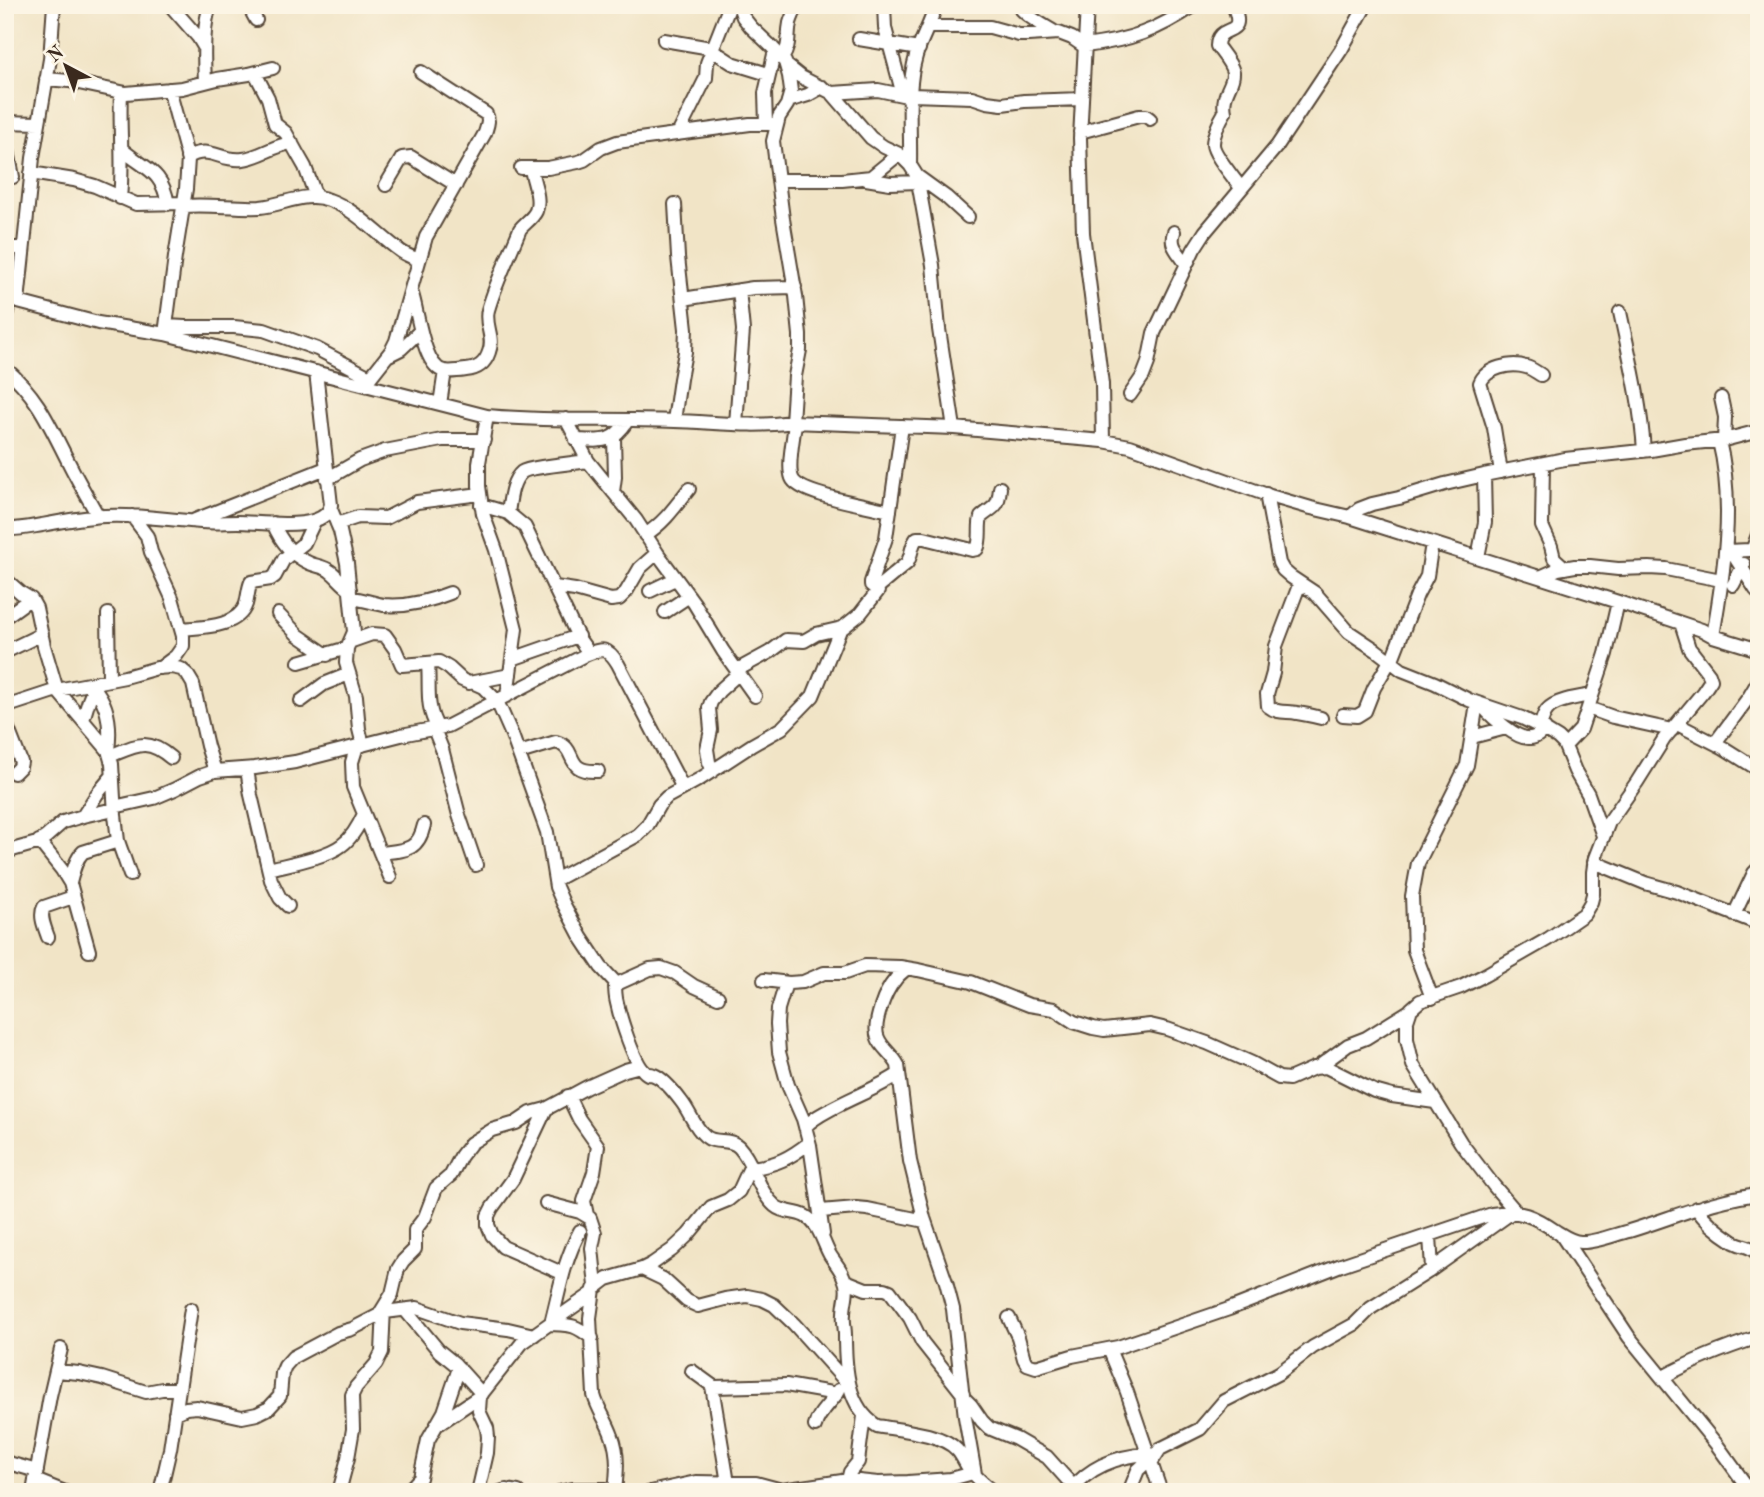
<svg xmlns="http://www.w3.org/2000/svg" width="1764" height="1497" font-family="'Old Standard TT',serif">
	<style>
		.lines { fill: none; stroke-linecap: round; stroke-linejoin: round }
		.street-casing { stroke: #564637; stroke-width: 16 }
		.street { stroke: #fff; stroke-width: 12 }
	</style>
	<rect width="100%" height="100%" fill="#fcf5e5"/>
	<filter id="ink" filterUnits="userSpaceOnUse"><feTurbulence type="fractalNoise" baseFrequency=".0143" numOctaves="2"/><feDisplacementMap in="SourceGraphic" scale="14" xChannelSelector="R" yChannelSelector="G"/><feConvolveMatrix kernelMatrix="1 2 1 2 8 2 1 2 1" color-interpolation-filters="sRGB"/></filter>
	<filter id="wash" filterUnits="userSpaceOnUse"><feTurbulence type="fractalNoise" baseFrequency=".00686" numOctaves="4" result="noise"/><feDisplacementMap in="SourceGraphic" scale="28" xChannelSelector="R" yChannelSelector="G"/><feGaussianBlur stdDeviation="1.57" result="paint"/><feColorMatrix in="noise" values="0 0 0 0 0 0 0 0 0 0 0 0 0 0 0 0 0 1.4 0 .05"/><feComposite in="paint" operator="in"/></filter>
	<g filter="url(#wash)">
		<rect width="100%" height="100%" fill="#f1e4c6"/>
	</g>
	<g filter="url(#ink)">
		<g class="lines">
			<defs>
				<path id="street" d="M170,5l28,32 6,10
					M248,5l8,15
					M739,5l4,12 8,10 21,20 13,15 4,14 2,15 -4,14 -8,12 -6,24 10,78 13,77 4,39v15l-5,26 -3,46
					M884,5l1,23 18,67
					M1018,5c8,12 26,20 38,28
					M1087,5l-7,133 3,95 19,151 1,57
					M1233,5c15,35 -15,16 -16,41 5,7 14,17 16,26 1,13 -12,21 -8,40 -5,8 -12,23 -12,32 0,10 22,35 28,44
					M929,27h61l29,8h9l31,-2 13,5 13,9
					M859,39l60,10
					M664,40l41,7 7,4
					M1085,46c46,-6 71,-15 110,-41
					M712,50l20,13 36,11
					M782,59c9,-15 5,-21 8,-36 2,-7 5,-11 6,-18
					M786,65l15,12 31,16 39,45 13,9 15,7 11,11 7,11 16,89 6,64 15,99
					M255,73l13,25 7,26 11,9 11,20 8,14 11,30
					M46,79l23,2 57,12 56,-5 35,-9 32,-5 24,-6
					M205,82c-1,-19 -3,-60 6,-77
					M832,93l46,-3 29,6
					M911,95l61,2 15,5 15,2 22,-3 58,-2
					M788,101l20,-6 14,-8
					M5,122l34,1
					M766,124l-1,-31 10,-43
					M1080,132l59,-16h7l4,3
					M678,134l28,-56 1,-15 23,-58
					M5,135l8,42
					M123,150c23,20 39,20 45,54
					M187,158c22,-14 33,4 56,1 17,-2 31,-14 49,-16
					M910,165c1,-36 -4,-75 6,-109 5,-17 15,-33 20,-51
					M521,168h27l30,-6 6,-2 17,-12 16,-6 133,-18h26
					M31,173l43,7 21,6 41,18 48,-1
					M917,176l29,21 22,20
					M866,179l24,4 28,-1
					M779,180h63l29,-3 28,-23
					M386,185l16,-27 9,-1 45,28
					M120,198c4,-37 -1,-69 1,-105
					M184,206c25,-2 51,2 76,1 23,-2 46,-16 69,-7 26,9 48,34 70,50 6,5 13,7 20,10
					M1174,232c-5,14 5,20 12,32
					M5,248h18
					M5,279l15,-4
					M412,294c6,17 11,73 32,77 6,1 15,0 22,-1 12,-1 19,-6 23,-18 6,-15 -5,-27 -1,-42 8,-28 21,-54 32,-81 5,-6 13,-11 16,-18 5,-13 -3,-29 -5,-42
					M5,297l13,5 80,21 67,11 322,82c63,6 125,2 188,5 39,1 78,7 117,1l162,6 149,13 27,5 140,50 41,12 39,9 268,85 84,28 11,6 46,14
					M683,299l70,-11 42,-1
					M18,302l15,-144 17,-99 4,-54
					M1620,312c10,47 21,91 24,139
					M5,318l6,-20
					M166,326l19,1h49l30,3 53,19 53,28
					M165,334l10,-77 11,-68 2,-30 -19,-70
					M389,355l12,-6 19,-18
					M5,368c33,28 45,58 64,95 9,18 19,35 29,53
					M365,384l26,-33 5,-10 30,-104 59,-104c2,-7 5,-12 1,-19l-65,-42
					M1130,395l13,-19 5,-13 6,-30 40,-84 11,-17 72,-86 64,-96 25,-45
					M1721,398l4,19 -1,23
					M440,404l5,-33
					M487,416l-8,47v23l4,28 13,36 20,79 -9,67
					M566,419l22,42 48,59 22,34 36,49 29,48 32,45
					M674,421l6,-42 5,-27 1,-23 -8,-72 -3,-53
					M795,422c-1,15 -8,43 -3,56 6,17 80,28 98,33
					M736,424l7,-94 -4,-40
					M576,440c27,1 36,4 52,-20
					M1543,464l-1,62 9,20 3,12 11,10
					M1501,472l-7,-44 -14,-45c6,-15 31,-21 46,-16 5,1 10,5 15,8
					M327,479l33,-19 25,-9 57,-11h42
					M613,492l2,-15 -1,-39
					M1266,494l13,69 4,7 8,7 24,16 34,39 27,18 26,20 33,13 34,17 53,18 18,9 18,11 6,6 11,27 13,23 15,42
					M481,505l27,8 17,14 54,112 10,14
					M330,507l10,24 7,32 7,69 -7,16 -1,15 10,33 3,33 4,16
					M508,513c2,-12 3,-32 14,-41 7,-5 54,-9 66,-11
					M132,516l15,20 4,16 21,46 11,38v10l-7,10 -16,12
					M1350,517l9,-8 13,-5 27,-6 46,-14 39,-9 81,-16 86,-9 34,-6 39,-4 35,-9
					M195,520l131,-52
					M273,523c7,17 18,32 36,40 6,3 15,3 21,8 7,5 12,13 20,18
					M337,524l21,-7 28,1 31,-16 63,-8
					M5,529c13,1 25,-2 37,-4 21,-4 42,-8 63,-9 32,-2 64,4 96,6 13,1 25,0 37,0 23,0 87,11 93,-17l-15,-133
					M645,535c19,-12 30,-28 44,-46
					M1726,551l24,-1 3,-2 6,-16
					M1731,551l25,39
					M1478,557l7,-35 -1,-47
					M1540,577l18,-8 17,-3h15l28,3 31,-1 17,1 55,11
					M5,579l16,14 10,6 5,9 8,38 13,44 51,60 4,14 3,51 3,26 12,34
					M1300,583l-24,63 -3,27 -6,21 1,12c10,8 17,5 29,7 8,1 16,3 24,5
					M1733,585l11,-21
					M555,587l20,3 36,10 8,-1 7,-7 14,-24 17,-15
					M877,588l30,-25c5,-7 4,-19 10,-25h7l48,12 5,-1c5,-10 1,-21 4,-32 14,-12 17,-8 19,-29
					M650,591l25,-12
					M351,598c12,1 21,5 33,7 22,2 46,-4 66,-12
					M665,612l24,-16
					M108,614l1,66
					M278,614l20,21 29,20
					M5,617l25,-18
					M181,629c20,-2 57,-1 65,-25 2,-7 2,-15 5,-22l20,-3 4,-3 9,-17 20,-16 10,-21
					M1713,636c11,-64 22,-131 6,-195
					M352,641l20,-7 13,1 10,14 7,16 37,-3 10,6 13,12 7,3 41,-8
					M5,652l37,-18
					M512,659l66,-23
					M299,662l48,-14
					M1391,662l26,-67 10,-19 5,-33
					M428,664c2,23 -3,43 10,64
					M737,670l33,-18 16,-12 18,1 12,-7 26,-6
					M474,683l9,4 14,14 15,34 35,97 9,55 7,16 18,34 20,30 14,15 4,1 31,-14 11,-1 14,5 19,13 24,11
					M94,688c15,17 17,40 14,62
					M301,701l23,-17 25,-10
					M5,707l52,-17 68,-13 32,-9 14,-1 10,2 6,5 6,10 14,62 8,25
					M1484,708c8,9 33,32 46,30 6,0 11,-5 15,-9
					M1588,708l25,9 59,13
					M1343,715l14,1 8,-5 9,-23 16,-27
					M83,720l6,-20 7,-17
					M5,721l16,41 -1,5 -6,6
					M1677,724l47,24 35,22
					M1540,727c2,-6 3,-12 7,-17 8,-10 33,-13 45,-15
					M434,729l8,20 17,66 17,50
					M1472,737l34,-9
					M1715,743l34,-46 10,-17
					M357,746l-5,16 1,25 37,90
					M1565,746l16,-17 25,-75 12,-52
					M519,753l37,-11c23,6 7,31 42,29
					M110,756c27,-11 37,-19 61,2
					M247,769l4,26 20,85 9,18 8,8
					M713,771l-4,-9 -2,-13 4,-19 -2,-22 2,-6 8,-11 20,-18
					M114,807l40,-9 21,-9 25,-13 15,-5 40,-3 40,-6 106,-27 47,-9 137,-71c17,-7 23,-8 33,9l65,124
					M83,816l14,-22 16,-19
					M39,841l23,29 8,13 19,68
					M5,852l32,-9 9,-6 17,-15 20,-6 31,-7
					M380,853c24,-3 38,-1 44,-28
					M1594,862l51,21 32,9 82,32
					M269,869c19,-5 58,-12 73,-24 10,-7 17,-20 22,-31
					M555,880l83,-45 9,-9 12,-21 8,-8 33,-18 52,-34 30,-17 31,-32 27,-66 20,-16 18,-23 -7,-6v-3l15,-44 16,-112
					M70,883c3,-11 5,-23 13,-31l35,-11
					M1734,915l20,-42 5,-5
					M48,937c-3,-9 -9,-21 -4,-30l29,-10
					M907,968c-4,4 -9,7 -12,12 -10,11 -23,45 -17,58 3,9 14,16 20,27l12,96 14,57 22,64 7,27 12,108 10,57
					M764,980l25,3 14,-1 21,-9h21l20,-7 35,1 18,3 53,12 58,23 25,4 20,13 19,6 11,2 46,-5 17,4 40,14 45,20 27,15 10,1 25,-11 12,-1 48,24 18,5 43,6
					M615,982c0,7 0,14 2,21 3,14 17,60 28,69 6,5 2,0 9,3 10,4 21,18 27,26 9,11 13,26 24,35 10,9 24,1 34,11 16,17 18,43 36,59 8,7 20,5 30,10 15,8 17,25 25,39 5,8 11,14 14,23 6,13 0,23 0,36 -1,7 1,14 1,21 0,33 2,72 32,91 23,4 65,7 80,24 5,5 8,13 12,19 8,9 16,16 25,23
					M786,983l-8,26 -1,15 2,28 9,33 15,34 7,26 13,89
					M1432,998l-18,-48 -2,-54 6,-33 49,-98 10,-62
					M1318,1067l30,-22 18,-7 45,-28
					M568,1096l11,23 19,27 -4,26 -10,29 3,14
					M546,1109l-33,70 -21,29 -4,8v9l4,10 11,12 59,26
					M805,1127c8,-9 17,-13 28,-19 22,-12 45,-20 66,-34
					M752,1168c24,-3 38,-10 57,-25
					M546,1203l34,9 10,6 5,15 -3,15 4,38
					M1696,1208c10,14 24,25 38,34 12,6 14,2 25,13
					M821,1211l35,-3 11,1 58,12
					M1517,1213l-23,-27 -33,-43 -48,-78 -6,-26v-18l4,-12 9,-8 41,-14 24,-12 63,-36 36,-25 7,-12 2,-8v-22l2,-14 14,-36 28,-40 27,-43 39,-47 8,-12 -2,-6 -20,-26 -8,-25
					M1430,1236l2,33
					M1562,1236l67,101 88,108 34,47
					M642,1269l21,10 24,22 11,5 27,-7 22,-3 15,3 12,6 20,19 54,60
					M846,1281l20,8h19l5,2 20,27 12,24 41,52
					M405,1310l34,41 16,13 27,30
					M385,1312l32,-4 43,15 48,6 26,6
					M1009,1318l9,19 6,22 3,5 9,3 36,-11 46,-9 111,-38 112,-44 151,-51c28,-5 42,2 65,18 8,5 15,10 24,10 13,1 35,-8 48,-11 43,-13 85,-32 130,-37
					M551,1323c9,-34 12,-60 29,-92
					M550,1324c21,1 24,0 42,14
					M1109,1349l18,43 34,100
					M56,1371l23,2 23,5 44,14 16,-3h17
					M692,1371l22,16 72,-2 51,9
					M1663,1377c31,-17 62,-29 96,-40
					M712,1386l16,97
					M963,1397l8,8 11,16 7,7 27,11 31,18 27,30
					M175,1413l11,-5 11,-1 45,10 15,-3 12,-6 11,-12 2,-23 3,-7 8,-9 45,-24 14,-4 27,-14 13,-21 6,-25 5,-8 12,-12v-19l10,-13 11,-29 15,-13 10,-19 10,-13 21,-13 24,-7 15,-10 15,-4 41,-22 38,-17 15,-4
					M440,1423l40,-27
					M815,1426c3,-14 17,-23 24,-36
					M5,1462l32,9
					M1151,1463l9,-14 40,-20 24,-28 55,-28 34,-26 42,-23 16,-16 57,-36 83,-59
					M35,1480l30,12
					M848,1480l2,-8 8,-10 6,-46
					M1070,1491c20,-25 47,-35 78,-37
					M33,1492l17,-96 11,-47
					M160,1492l10,-43 21,-140
					M339,1492l9,-34 5,-29 -1,-34 4,-8 20,-23 6,-12 2,-44
					M407,1492l13,-14 8,-38 16,-28 15,-44
					M478,1492l9,-39 1,-16 -1,-9 -8,-17 1,-15 42,-53 71,-50
					M500,1492l6,-2 12,2
					M559,1492l14,-3h42
					M615,1492c2,-19 4,-38 -3,-56 -5,-15 -14,-26 -18,-41l-4,-77 4,-29 13,-10 35,-10 10,-5 20,-14 16,-15 23,-28 17,-7 11,-9 12,-26
					M650,1492l46,-10 60,1 26,7 67,-10 29,3 30,-1 43,-3 22,-6
					M1129,1492l9,-22 12,-11"/>
			</defs>
			<use href="#street" class="street-casing"/>
			<use href="#street" class="street"/>
		</g>
	</g>
	<rect width="1764" height="1497" fill="none" stroke="#fcf5e5" stroke-width="28"/>
	<g transform="translate(66 66) rotate(319)" stroke="#fcf5e5" stroke-width="5" paint-order="stroke">
	<path d="M0-5L12 26L0 18L-12 26Z" fill="#3b2a1e"/>
	<text y="-10" font-size="19" font-weight="bold" text-anchor="middle" fill="#3b2a1e">N</text>
	</g>
</svg>
